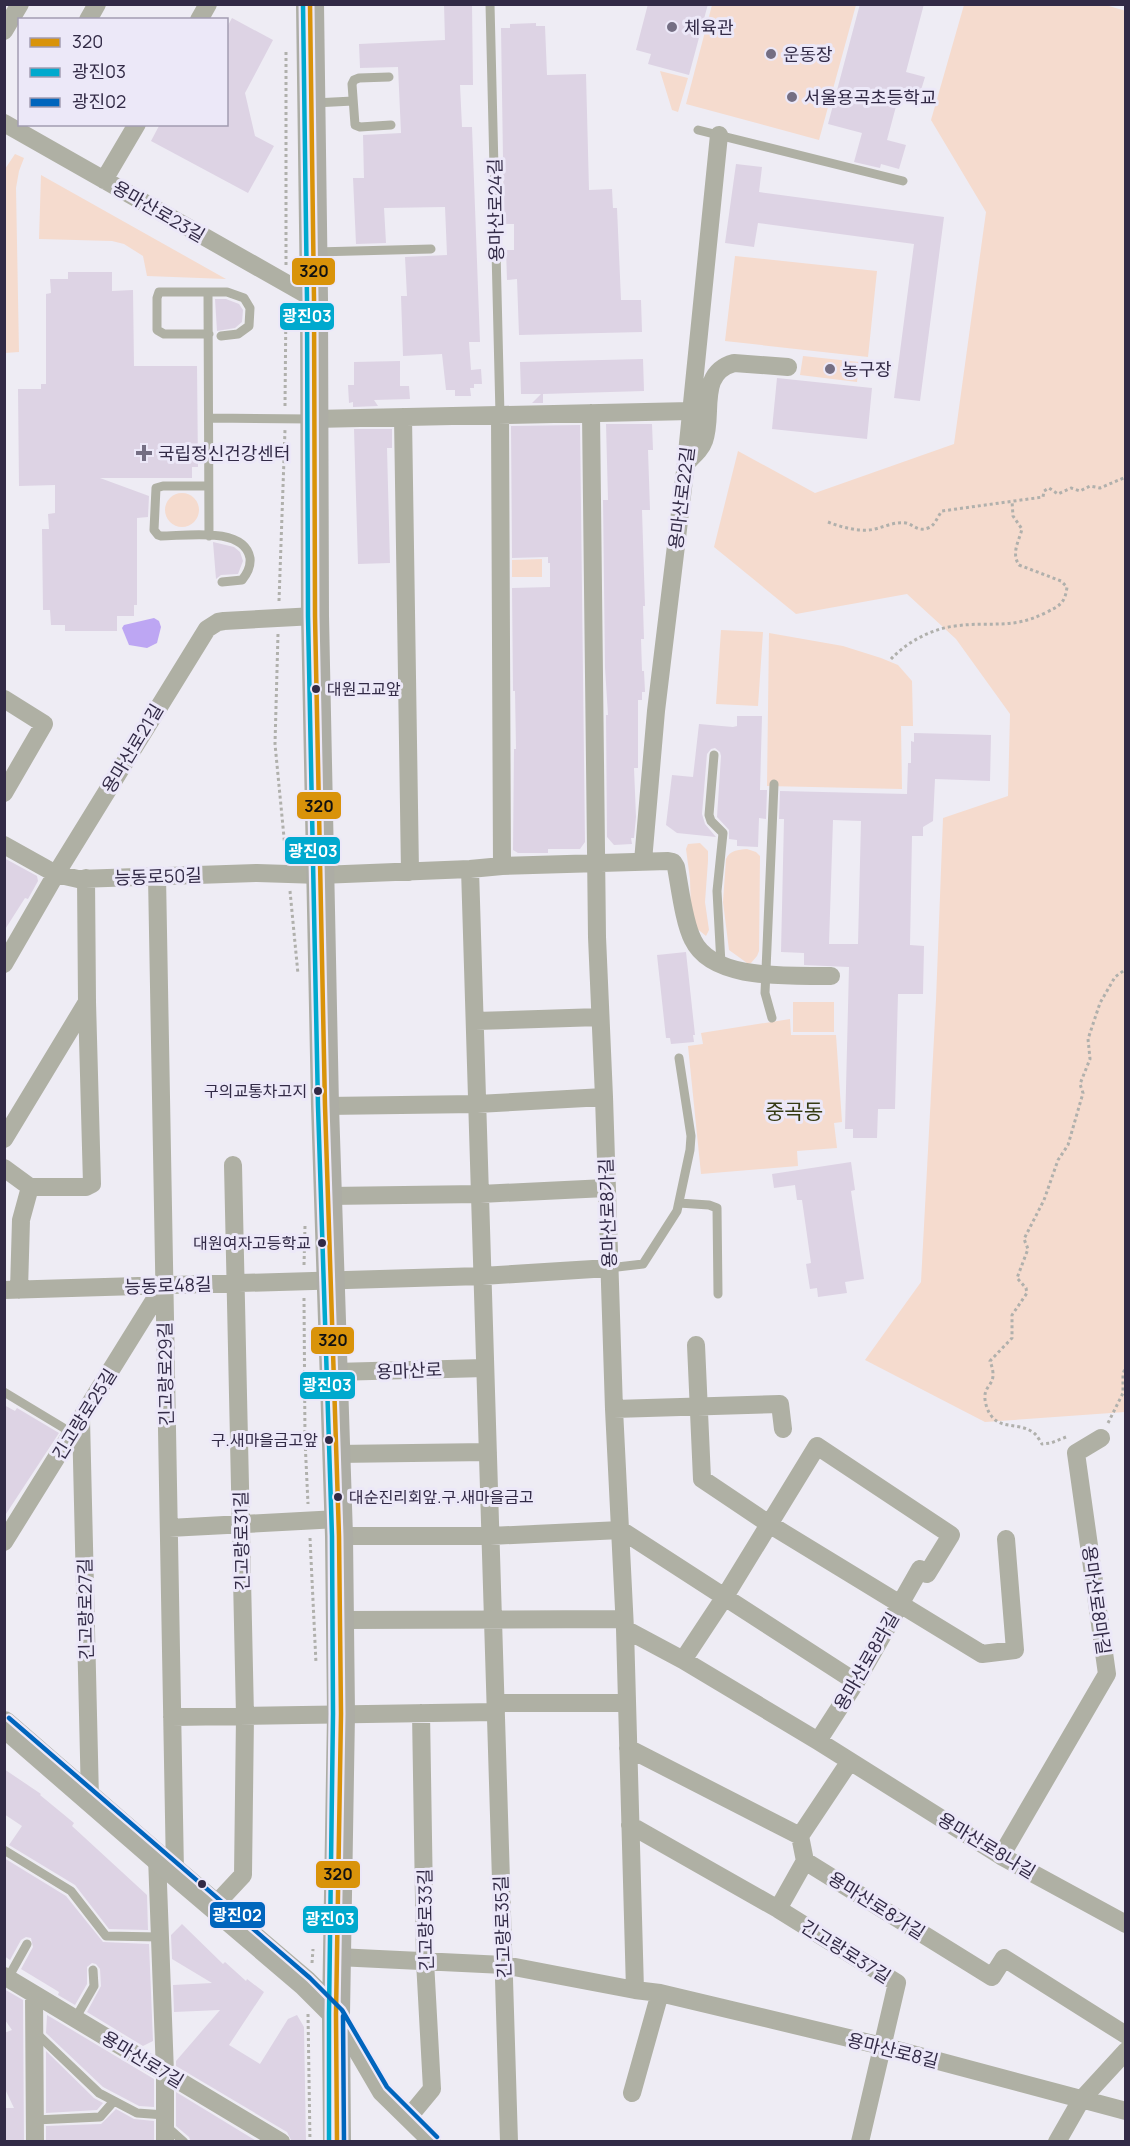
<svg xmlns="http://www.w3.org/2000/svg" width="1130" height="2146" font-family="Manrope,'Noto Sans KR',sans-serif">
	<style>
		.green { fill: #f5dbce }
		.water { fill: #bda6f3 }
		.building { fill: #ddd3e4; fill-rule: evenodd }
		.lines { fill: none; stroke-linecap: round; stroke-linejoin: round }
		.path { stroke: #b0b0ac; stroke-width: 3; stroke-dasharray: 3 3; stroke-linecap: butt }
		.lane { stroke: #afb0a4; stroke-width: 9 }
		.street { stroke: #afb0a4; stroke-width: 18 }
		.secondary { stroke: #afb0a5; stroke-width: 26 }
		.primary { stroke: #adada5; stroke-width: 28 }
		.bus-1-casing { stroke: #ece8f8; stroke-width: 9 }
		.bus-2-casing { stroke: #ece8f8; stroke-width: 9 }
		.bus-3-casing { stroke: #ece8f8; stroke-width: 9 }
		.bus-1 { stroke: #d9930a; stroke-width: 4.5 }
		.bus-2 { stroke: #00a9ce; stroke-width: 4.5 }
		.bus-3 { stroke: #0065bd; stroke-width: 4.5 }
		.poi-dot { fill: #746e83; stroke: #ece8f8; stroke-width: 2 }
		.bus-dot { fill: #322a46; stroke: #ece8f8; stroke-width: 2 }
		.labels { text-anchor: middle; dominant-baseline: central; stroke-width: 6; stroke-linejoin: round; paint-order: stroke }
		.bus-label { font-size: 16px; fill: #322a46; stroke: #ece8f8; text-anchor: end }
		.poi-label { font-size: 18px; fill: #322a46; stroke: #ece8f8; text-anchor: start }
		.street-label { font-size: 18px; fill: #322a46; stroke: #ece8f8 }
		.quarter-label { font-size: 21px; fill: #353a12; stroke: #ece8f8 }
		.line-badge { stroke: #ece8f8; stroke-width: 2 }
		.badge-label { font-size: 16px; text-anchor: middle; font-weight: bold; fill: #fff }
		.pale-badge-label { font-size: 16px; text-anchor: middle; font-weight: bold; fill: #111 }
	</style>
	<rect width="100%" height="100%" fill="#eeecf4"/>
	<path class="green" d="M1102,4l24,7 -1,1401 -140,10 -120,-62 56,-78 15,-282 7,-182 65,-22 2,-82 -54,-75 -49,-45 -111,20 -82,-67 24,-96 77,42 139,-49 32,-232 -55,-92 33,-115z
		M712,5h144l-37,135 -133,-36z
		M660,71l28,7 -10,34 -6,-2z
		M15,154l9,4 -5,13 -3,17 3,164 -14,1v-184z
		M41,175l185,104 -79,-3 -4,-20 -19,-12 -12,-3 -73,-2z
		M735,256l142,15 -9,86 -143,-16z
		M803,356l56,6 -2,20 -57,-7z
		M165 510a17 17 0 1 1 34 0a17 17 0 1 1-34 0Z
		M542,559v18h-30v-17z
		M721,630l42,2 -5,74 -42,-2z
		M769,633l74,13 38,12 17,7 14,16 1,45h-12l1,63 -135,-3z
		M700,843l8,8v10l-3,41 4,28 -3,6 -11,-9 -4,-15 -1,-33 -4,-30 2,-5z
		M747,849l9,3 4,4 -1,95 -2,5 -6,7h-4l-18,-13 -6,-48 3,-43c4,-9 12,-9 21,-10z
		M793,1002h41v30h-41z
		M790,1019l1,16h45l6,87 -8,1 3,25 -40,3 1,15 -97,8 -13,-128 15,-2 -2,-11z"/>
	<path class="water" d="M154,618l5,3 2,6 -4,16 -10,5 -18,-3 -7,-17 2,-3z"/>
	<path class="building" d="M444,4h28l1,81h-13l2,42h10l8,215h-11l2,28 10,-1 1,15h-8v4h-4l1,8h-16v-6h-9l-4,-36 -39,2 -2,-60h6l-2,-39 42,-2 -2,-48 -61,1 2,35 -30,1 -3,-66h11l-1,-43 38,-2 -3,-66 -38,1 -1,-24 86,-4z
		M648,4h60l-19,71 -41,-11 3,-10 -15,-4z
		M860,4h64l-18,68 19,5 -7,23 -19,-5 -12,45 19,5 -7,24 -18,-5 -1,4 -26,-6 8,-29 -34,-9z
		M232,18l41,22 -28,53 10,43 19,10 -26,47 -97,-52 9,-17h66v-95z
		M536,23v3h9l2,49 39,-1 3,116 23,-1 1,19h4l4,92h20l1,32 -123,3 -2,-56 -10,1 -1,-30h8v-26h-10l-3,-196h9v-4z
		M736,164l26,3 -3,25 185,25 -24,184 -26,-3 20,-154 -156,-21 -4,24 -29,-4z
		M68,272h44v19l21,-1 1,76h63l1,101h-6v11h-92l49,18 -1,21 -11,1v87h-3v11h-17v15h-52v-6h-14l-1,-15h-7l-1,-81h7l-1,-15 7,-1v-28l-36,1 -1,-97h23v-5h5v-90l5,-1 -1,-14h18z
		M215,299h11l13,5 4,6 -1,12 -7,6 -18,3z
		M643,359l1,32 -101,3v9h-11l9,-9h-20l-1,-32z
		M400,361v25h9l1,13 -36,1 4,6 -25,1v-5l-4,1 -1,-18h6v-23z
		M777,378l95,10 -5,51 -95,-10z
		M606,424h46l1,26h-5l2,60h-8l3,96h-2l1,33h-3l1,32h2l1,21h-3v8h-4v68h-4l2,49 -2,21h-3l1,6 -18,1 -7,-8 -1,-122h2l-3,-47 -2,-168h5z
		M580,425l5,417 -5,7h-32v4h-30l-5,-3 1,-101h2l-1,-58h-2l-1,-103 38,-1v-24h-2v-6l-36,1 -1,-132z
		M354,429h38v19h-5l3,115 -32,1z
		M213,542l21,5 6,5 3,9 -5,13 -17,1 -5,4z
		M737,716h25l-2,74h7l-1,29 -7,-1 -1,29 -21,-1v-6l-8,-1v-9l-12,-13 4,-61 -1,-4 -5,-4 -4,1 -4,5 -5,60 3,10 11,13 -39,-4 -11,-8 6,-50 21,2 6,-53 34,3 4,-1z
		M914,733l77,2 -1,46 -55,-2 -2,42 -10,6v9h-11l-2,109 14,1 -1,48h-25l-3,115h-17l-1,29h-24v-9h-8l4,-162 -45,-2v-12l-23,-1 3,-133h-5l1,-28 127,3 1,-31h3v-22l3,1zM833,820l28,1 -3,123h-29z
		M4,858l33,18 1,5 -10,18 -3,-1 -21,33z
		M686,952l9,83h-2l1,7 -23,2 -1,-6h-4l-9,-83z
		M851,1162l4,28 -4,1 13,88 -19,3 2,11 -29,4 -1,-9 -7,1 -4,-25 5,-1 -9,-63h-5l-2,-15 -21,3 -2,-14z
		M4,1405l11,6 2,-3 42,25 -55,84z
		M4,1769l37,25 -1,1 34,28 -2,3 75,69 1,35 -39,-1 -34,-44 -66,-40 13,-19 -18,-12z
		M4,1858l62,38 37,46 46,2 4,97 -10,5 -56,-34 14,-26 -1,-17 -4,-5 -4,-1 -5,4v17l-12,21 -17,-10 1,-3 -38,-23 12,-22 -2,-9 -5,-1 -5,3 -11,20 -6,-4z
		M182,1924l41,40 2,-2 21,19 1,-2 17,13 -35,53 31,19 28,-45 9,-4 7,12 2,115h-14l-5,-10 -111,-66v-5l44,-51 -46,2 -1,-27 39,-2 -40,-24 -1,-24z
		M4,1989l19,11 1,142h-19v-34h9l-10,-21v-54l8,-3 -7,-10z
		M47,2015l107,64v28l-15,-1 -36,-19 -57,-54z
		M46,2051l48,47 9,5 -6,7 -51,3z
		M176,2092l82,50h-67l-2,-5 -13,-11z
		M116,2109l18,10 20,2v21h-108v-16l55,-2z"/>
	<g class="lines">
		<path class="path" d="M286,265v-213
			M285,406l1,-105
			M828,522c13,5 27,9 41,8 12,-1 24,-9 37,-7 8,2 12,9 22,5 7,-2 9,-11 14,-17l101,-14 1,-6 5,-3 9,6 13,-6 9,3 10,-5 10,2 26,-11
			M279,601l6,-171
			M278,634l-3,110 11,114
			M891,659c16,-17 40,-30 64,-33 35,-5 56,4 90,-13 14,-7 20,-9 22,-26l-6,-6 -42,-16c-8,-12 0,-24 3,-36l-9,-13 -1,-15
			M290,891l8,83
			M304,1265l1,-39
			M304,1298l1,142 3,64
			M1108,1423l15,-30v-19l3,-8
			M1066,1437l-15,6 -9,1c-2,-3 -5,-9 -8,-11 -17,-13 -37,0 -47,-25 -9,-27 14,-18 3,-47l22,-23v-23l15,-22 -1,-5 -9,-10 11,-29 -4,-10 20,-39 14,-40 10,-15 15,-52 -3,-9 10,-25 -2,-20 12,-36 15,-26 11,-8
			M310,1538l6,125
			M312,1963l1,-14
			M308,2014l2,128"/>
		<path class="lane" d="M490,4l10,411
			M389,77l-30,1 -5,2 -2,4 3,41 5,2 31,-2
			M314,103l39,-2
			M698,130l205,51
			M316,252l115,-3
			M208,292l1,244
			M209,334h-45l-7,-4v-32l2,-6h68l17,6 6,10 -1,18 -11,8 -17,2
			M209,418l102,1
			M208,486h-45l-7,2 -2,42 4,5 3,1c25,0 83,-10 89,22 1,9 -3,16 -8,22l-20,2
			M714,755l-5,60 2,6 12,12 -6,58 4,73
			M772,1018l-7,-25 9,-209
			M679,1203l30,2 8,3 1,86
			M609,1268l34,-4 34,-53 13,-61 1,-14 -12,-78
			M4,1392l68,41
			M4,1850l67,41 35,45 53,1
			M8,1978l19,-34
			M75,2019l19,-33 -1,-16
			M35,2032l64,61 38,20 28,2
			M35,2120l65,-3 14,-16
			M165,2125l19,17"/>
		<path class="street" d="M88,20l9,-16
			M199,20l9,-16
			M4,31l16,-27
			M4,123l310,176
			M104,180l33,-56
			M591,413l6,524 7,160 10,312 11,220 10,361
			M500,415l2,451
			M403,417l7,455
			M314,419l377,-8
			M686,463c7,-7 15,-13 18,-22 10,-27 -7,-68 30,-78l54,4
			M4,699l40,25 -40,69
			M4,845l52,29 22,5 179,-6 63,2 150,-6 32,-3 166,-5 5,1 3,5c4,21 8,56 17,73 20,42 100,35 138,36
			M643,861l13,-150 30,-248 33,-328
			M470,869l39,1273
			M157,876l18,996
			M4,964l52,-90 151,-245 11,-7 6,-1 91,-5
			M475,1021l125,-4
			M325,1106l152,-2 127,-7
			M4,1139l83,-137
			M4,1168l26,19h56l6,-3 -5,-182 -1,-124
			M328,1196l152,-2 126,-6
			M4,1290l478,-14 127,-8
			M19,1290l2,-70 9,-33
			M696,1345l6,134 67,45 213,130 33,-4 -9,-111
			M334,1372l151,-4
			M614,1409l166,-5 3,25
			M81,1419l9,380
			M336,1454l152,-2
			M169,1528l169,-9
			M339,1536h151l131,-6 235,152
			M4,1542l159,-256
			M340,1620l284,-1
			M625,1629l58,31 135,81 183,115 125,68
			M683,1660l41,-62 93,-152 134,89 -24,39 -7,-5 -64,113 -38,59
			M496,1703h131
			M172,1717l324,-5
			M628,1748l172,88 5,25 187,116 12,-19 122,77
			M630,1825l148,84 119,74 -37,159
			M800,1836l50,-75
			M1001,1856l106,-182 -31,-221 25,-15
			M157,1857l8,216v69
			M215,1905l28,-30 2,-159 -12,-551
			M778,1909l27,-48
			M337,1957l167,8 131,25 25,3 222,53 244,65
			M4,1976l277,166
			M34,1994l1,148
			M339,2020l42,72 51,50
			M632,2093l28,-100
			M408,2118l24,-29 -7,-128 -4,-248
			M1057,2142l24,-42 45,-49"/>
		<path class="secondary" d="M4,1724l153,133 148,126 31,31"/>
		<path class="primary" d="M310,4l4,295 1,317 10,490 14,430 2,178 -5,300 1,128"/>
		<defs>
			<path id="bus-1" d="M310,4l4,295 1,317 10,490 14,430 2,178 -5,300 1,128"/>
			<path id="bus-2" d="M303,4l4,295 1,317 10,490 14,430 1,178 -4,300v128"/>
			<path id="bus-3" d="M9,1718l301,260 32,32 45,77 50,50
				M343,2016l1,126"/>
		</defs>
		<use href="#bus-1" class="bus-1-casing"/>
		<use href="#bus-2" class="bus-2-casing"/>
		<use href="#bus-3" class="bus-3-casing"/>
		<use href="#bus-1" class="bus-1"/>
		<use href="#bus-2" class="bus-2"/>
		<use href="#bus-3" class="bus-3"/>
	</g>
	<g class="poi-dot">
		<circle cx="672" cy="27" r="6"/>
		<circle cx="771" cy="54" r="6"/>
		<circle cx="792" cy="97" r="6"/>
		<circle cx="830" cy="369" r="6"/>
		<path d="M141 444h6v6h6v6h-6v6h-6v-6h-6v-6h6z"/>
	</g>
	<g class="bus-dot">
		<circle cx="316" cy="689" r="5"/>
		<circle cx="318" cy="1091" r="5"/>
		<circle cx="322" cy="1243" r="5"/>
		<circle cx="329" cy="1440" r="5"/>
		<circle cx="338" cy="1497" r="5"/>
		<circle cx="202" cy="1884" r="5"/>
	</g>
	<g class="labels">
		<g class="bus-label">
			<text x="327" y="689" text-anchor="start">대원고교앞</text>
			<text x="307" y="1091">구의교통차고지</text>
			<text x="311" y="1243">대원여자고등학교</text>
			<text x="318" y="1440">구.새마을금고앞</text>
			<text x="349" y="1497" text-anchor="start">대순진리회앞.구.새마을금고</text>
		</g>
		<g class="poi-label">
			<text x="684" y="27">체육관</text>
			<text x="783" y="54">운동장</text>
			<text x="804" y="97">서울용곡초등학교</text>
			<text x="842" y="369">농구장</text>
			<text x="158" y="453">국립정신건강센터</text>
		</g>
		<g class="street-label">
			<text transform="translate(495 210) rotate(-91)">용마산로24길</text>
			<text transform="translate(159 211) rotate(30)">용마산로23길</text>
			<text transform="translate(681 498) rotate(-83)">용마산로22길</text>
			<text transform="translate(132 748) rotate(-59)">용마산로21길</text>
			<text transform="translate(158 876) rotate(-2)">능동로50길</text>
			<text transform="translate(607 1213) rotate(-92)">용마산로8가길</text>
			<text transform="translate(168 1285) rotate(-2)">능동로48길</text>
			<text transform="translate(409 1370) rotate(-2)">용마산로</text>
			<text transform="translate(165 1374) rotate(-91)">긴고랑로29길</text>
			<text transform="translate(84 1414) rotate(-58)">긴고랑로25길</text>
			<text transform="translate(241 1541) rotate(-91)">긴고랑로31길</text>
			<text transform="translate(1097 1600) rotate(82)">용마산로8마길</text>
			<text transform="translate(85 1609) rotate(-91)">긴고랑로27길</text>
			<text transform="translate(866 1661) rotate(-60)">용마산로8라길</text>
			<text transform="translate(987 1845) rotate(31)">용마산로8나길</text>
			<text transform="translate(877 1905) rotate(32)">용마산로8가길</text>
			<text transform="translate(425 1920) rotate(-91)">긴고랑로33길</text>
			<text transform="translate(502 1927) rotate(-92)">긴고랑로35길</text>
			<text transform="translate(846 1951) rotate(32)">긴고랑로37길</text>
			<text transform="translate(893 2050) rotate(14)">용마산로8길</text>
			<text transform="translate(143 2059) rotate(31)">용마산로7길</text>
		</g>
		<g class="quarter-label">
			<text x="794" y="1111">중곡동</text>
		</g>
	</g>
	<g class="line-badge">
		<rect x="291" y="257" width="45" height="29" rx="6" fill="#d9930a"/>
		<rect x="279" y="302" width="56" height="29" rx="6" fill="#00a9ce"/>
		<rect x="296" y="791" width="46" height="29" rx="6" fill="#d9930a"/>
		<rect x="284" y="836" width="57" height="29" rx="6" fill="#00a9ce"/>
		<rect x="310" y="1326" width="45" height="29" rx="6" fill="#d9930a"/>
		<rect x="299" y="1371" width="57" height="29" rx="6" fill="#00a9ce"/>
		<rect x="315" y="1860" width="46" height="29" rx="6" fill="#d9930a"/>
		<rect x="209" y="1901" width="57" height="28" rx="6" fill="#0065bd"/>
		<rect x="302" y="1905" width="57" height="29" rx="6" fill="#00a9ce"/>
	</g>
	<g class="badge-label">
		<text x="307" y="322">광진03</text>
		<text x="313" y="857">광진03</text>
		<text x="327" y="1391">광진03</text>
		<text x="237" y="1921">광진02</text>
		<text x="330" y="1925">광진03</text>
	</g>
	<g class="pale-badge-label">
		<text x="314" y="277">320</text>
		<text x="319" y="812">320</text>
		<text x="333" y="1346">320</text>
		<text x="338" y="1880">320</text>
	</g>
	<rect width="1130" height="2146" fill="none" stroke="#322a46" stroke-width="12"/>
	<rect x="18" y="18" width="210" height="108" fill="#ece8f8" stroke="#a29cb1" stroke-width="1.5"/>
	<rect x="30" y="38" width="30" height="9" fill="#d9930a" stroke="#a29cb1" stroke-width="1.5"/>
	<text x="72" y="48" font-size="18" fill="#322a46">320</text>
	<rect x="30" y="68" width="30" height="9" fill="#00a9ce" stroke="#a29cb1" stroke-width="1.5"/>
	<text x="72" y="78" font-size="18" fill="#322a46">광진03</text>
	<rect x="30" y="98" width="30" height="9" fill="#0065bd" stroke="#a29cb1" stroke-width="1.5"/>
	<text x="72" y="108" font-size="18" fill="#322a46">광진02</text>
</svg>
